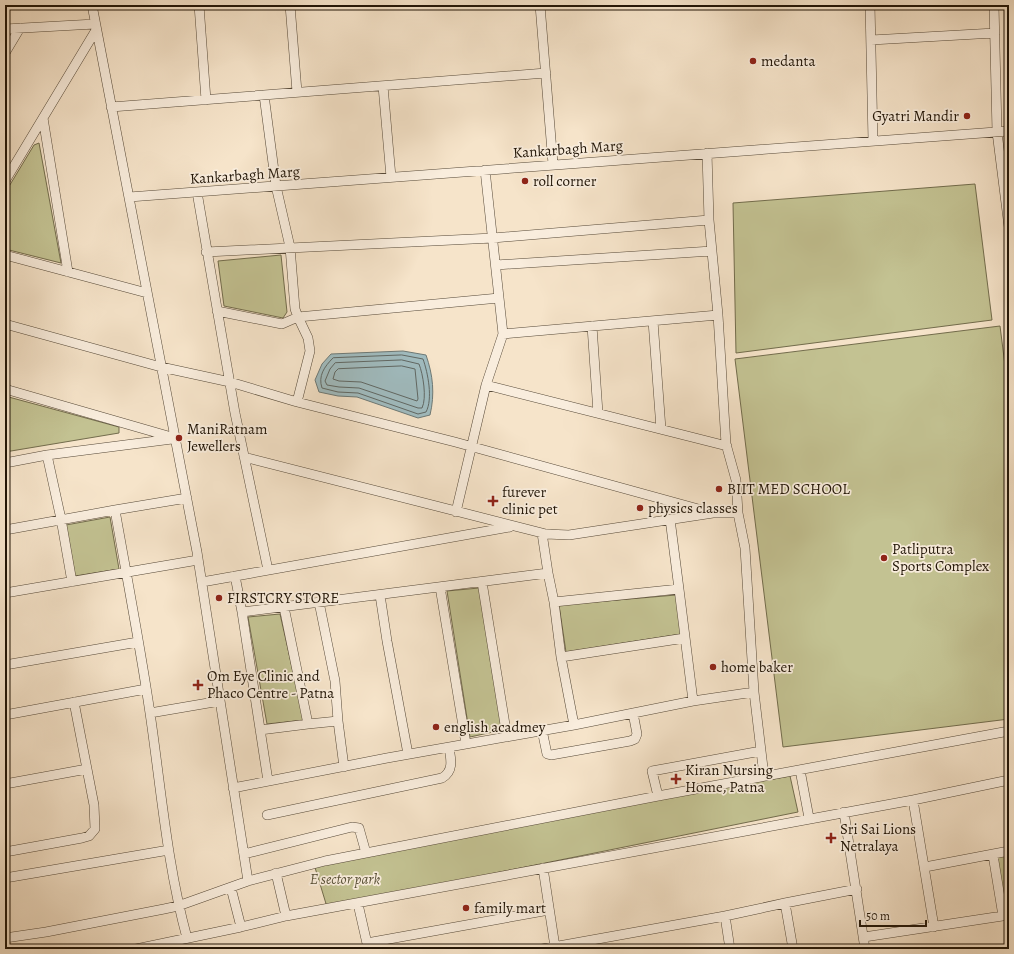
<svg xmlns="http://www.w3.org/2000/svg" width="1014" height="954" font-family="Alegreya,serif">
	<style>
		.green { fill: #c3c292; stroke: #726c4c }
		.water { fill: #a0bcc0; stroke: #6d7976 }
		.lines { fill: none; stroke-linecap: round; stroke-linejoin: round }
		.shore { stroke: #606864; stroke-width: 1 }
		.minor-casing { stroke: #564938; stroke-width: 10 }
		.minor { stroke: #f9eddd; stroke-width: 9 }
		.poi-dot { fill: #8f2418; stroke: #f9eddd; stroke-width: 1.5 }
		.labels { text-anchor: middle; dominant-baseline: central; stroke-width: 3.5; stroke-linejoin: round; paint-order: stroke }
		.poi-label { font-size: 15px; fill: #211507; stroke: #f9eddd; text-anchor: start }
		.street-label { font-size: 15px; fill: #211507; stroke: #f9eddd }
		.park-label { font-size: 15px; font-style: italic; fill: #5a5238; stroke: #f9eddd }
	</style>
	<rect width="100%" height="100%" fill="#f6e4ca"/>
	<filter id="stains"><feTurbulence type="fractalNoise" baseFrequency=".005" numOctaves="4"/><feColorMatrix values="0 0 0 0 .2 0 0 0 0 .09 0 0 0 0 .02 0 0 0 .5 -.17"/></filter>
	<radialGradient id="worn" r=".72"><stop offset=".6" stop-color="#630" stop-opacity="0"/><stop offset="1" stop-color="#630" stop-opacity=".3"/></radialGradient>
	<path class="green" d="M39,143l22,120 -56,-14v-56l29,-48z
		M975,184l17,136 -256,33 -3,-150z
		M281,255l6,57 -4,6 -59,-12 -6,-45z
		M1000,326l9,71v322l-226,28 -48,-388z
		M5,396l114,31v6l-114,19z
		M110,517l9,52 -44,7 -9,-51z
		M479,588l23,142 -32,7 -23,-146z
		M676,595l5,39 -115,18 -7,-47z
		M280,614l24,106 -37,4 -19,-107z
		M790,776l8,36 -471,95 -14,-46z
		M1009,854v59h-3l-11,-56z"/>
	<path class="water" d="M403,351l23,4c7,20 9,39 4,60l-12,3 -61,-21 -19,-1 -19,-4 -4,-12 7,-16 9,-10z"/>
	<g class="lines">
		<path class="shore" d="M402,355l21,4c5,14 10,40 3,53l-8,2 -60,-21 -20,-1 -16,-4c-4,-12 2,-21 11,-30z
			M402,360l17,4c4,10 8,34 3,44h-4l-59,-20 -20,-1 -12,-2 -2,-4 5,-12 5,-6z
			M402,366l13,3 3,30 -1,2 -56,-19 -22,-1 -6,-2 2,-7 3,-3z"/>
		<defs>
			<path id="minor" d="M92,5l105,547 51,329
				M199,5l7,95
				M290,5l7,87
				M540,5l13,159
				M870,5l3,136
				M994,5l3,127 12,95
				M5,29l90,-5
				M871,40l124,-7
				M5,53l15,-25
				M383,86l8,91
				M264,95l12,91 14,61 5,62 3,8 201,-19
				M111,107l435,-34
				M43,118l25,154
				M707,153l2,67 9,95 8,129 10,36 2,33 7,35 9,144 10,84
				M485,170l18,164 215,-19
				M5,181l91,-151
				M197,192l38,221 33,157
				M129,197l880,-66
				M206,252l287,-14 216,-18
				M5,255l142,38
				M496,265l216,-14
				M217,311l65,13 16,-7 10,21 2,13 -13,51
				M653,321l8,108
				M5,324l156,43 69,15 67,20 158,40 258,71
				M592,326l6,87
				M486,385l241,61
				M5,389l170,49
				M47,455l14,64 11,63
				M244,457l302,77 23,1 144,-22h25
				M5,463l42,-8 125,-16
				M115,510l72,-12
				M456,512l30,-127 17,-51
				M670,519l9,70
				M5,530l110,-20c12,68 25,135 35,203 11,75 17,152 37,225
				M548,573l6,29 7,55 13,68
				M235,576l7,36 26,169
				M202,582l308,-55
				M482,582l25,155
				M440,587l26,157
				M5,593l193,-33
				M380,595l7,46 21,113
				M319,602l16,79 3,40 6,46
				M554,602l125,-13 14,112
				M242,612l306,-39 -6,-40
				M561,657l124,-19
				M5,665l133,-23
				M150,713l70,-12
				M5,715l141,-26
				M308,724l30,-3
				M260,730l48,-6 -24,-117
				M542,730l5,24 4,1 79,-14 5,-2 2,-5 -4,-21
				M800,770l9,48
				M5,784l82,-15
				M233,788l154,-30 187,-33 119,-24 61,-9
				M658,796l-6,-25 109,-20
				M913,800l21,127
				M844,812l21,137
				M267,815l175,-37c12,-7 9,-19 7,-30
				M5,852l77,-14 7,-2 6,-7 -1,-24 -20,-103
				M244,854l108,-27 7,1 7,25
				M993,855l10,61
				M925,867l84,-16
				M543,868l12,79
				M276,873l10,43
				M5,878l164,-28
				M231,888l10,39
				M785,903l8,46
				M358,904l10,44
				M725,916l5,33
				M864,937l145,-22
				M5,938l41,-6 118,-23 14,-3 70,-25 77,-20 333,-65 351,-65
				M367,943l182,-33
				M136,949l105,-22 45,-11 627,-116 96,-20
				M542,949l183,-33 60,-13 72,-14"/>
		</defs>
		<use href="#minor" class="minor-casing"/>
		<use href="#minor" class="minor"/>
	</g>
	<g class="poi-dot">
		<circle cx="753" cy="61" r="4"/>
		<circle cx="967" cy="116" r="4"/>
		<circle cx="525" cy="181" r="4"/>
		<circle cx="179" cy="438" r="4"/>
		<circle cx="719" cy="489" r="4"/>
		<path d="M491 495h4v4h4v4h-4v4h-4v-4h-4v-4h4z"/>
		<circle cx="640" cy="508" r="4"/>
		<circle cx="884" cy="558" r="4"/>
		<circle cx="219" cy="598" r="4"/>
		<circle cx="713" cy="667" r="4"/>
		<path d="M196 679h4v4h4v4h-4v4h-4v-4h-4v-4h4z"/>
		<circle cx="436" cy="727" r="4"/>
		<path d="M674 773h4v4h4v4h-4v4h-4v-4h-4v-4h4z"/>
		<path d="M829 832h4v4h4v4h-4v4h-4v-4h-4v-4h4z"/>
		<circle cx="466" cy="908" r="4"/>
	</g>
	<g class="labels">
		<g class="poi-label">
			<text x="761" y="61">medanta</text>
			<text x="959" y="116" text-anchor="end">Gyatri Mandir</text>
			<text x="533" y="181">roll corner</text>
			<text x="187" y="429">ManiRatnam<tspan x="187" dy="17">Jewellers</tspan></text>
			<text x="727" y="489">BIIT MED SCHOOL</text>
			<text x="502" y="492">furever<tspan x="502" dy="17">clinic pet</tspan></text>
			<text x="648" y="508">physics classes</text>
			<text x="892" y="549">Patliputra<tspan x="892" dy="17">Sports Complex</tspan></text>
			<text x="227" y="598">FIRSTCRY STORE</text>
			<text x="721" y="667">home baker</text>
			<text x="207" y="676">Om Eye Clinic and<tspan x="207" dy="17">Phaco Centre - Patna</tspan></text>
			<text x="444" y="727">english acadmey</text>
			<text x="685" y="770">Kiran Nursing<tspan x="685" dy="17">Home, Patna</tspan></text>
			<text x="840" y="829">Sri Sai Lions<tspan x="840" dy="17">Netralaya</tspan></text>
			<text x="474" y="908">family mart</text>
		</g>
		<g class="street-label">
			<text transform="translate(568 149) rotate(-4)">Kankarbagh Marg</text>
			<text transform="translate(245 175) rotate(-4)">Kankarbagh Marg</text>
		</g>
		<g class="park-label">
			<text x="345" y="879">E sector park</text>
		</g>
	</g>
	<rect width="1014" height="954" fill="none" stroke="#f6e4ca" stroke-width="20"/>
	<rect x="6" y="6" width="1002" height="942" fill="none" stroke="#211507" stroke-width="2"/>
	<rect x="10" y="10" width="994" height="934" fill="none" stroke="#211507"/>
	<path d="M860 920v6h66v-6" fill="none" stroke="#211507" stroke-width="2"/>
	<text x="866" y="920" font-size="12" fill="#211507" stroke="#f9eddd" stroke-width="3" paint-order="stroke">50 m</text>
	<rect width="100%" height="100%" filter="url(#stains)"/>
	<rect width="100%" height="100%" fill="url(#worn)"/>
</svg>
